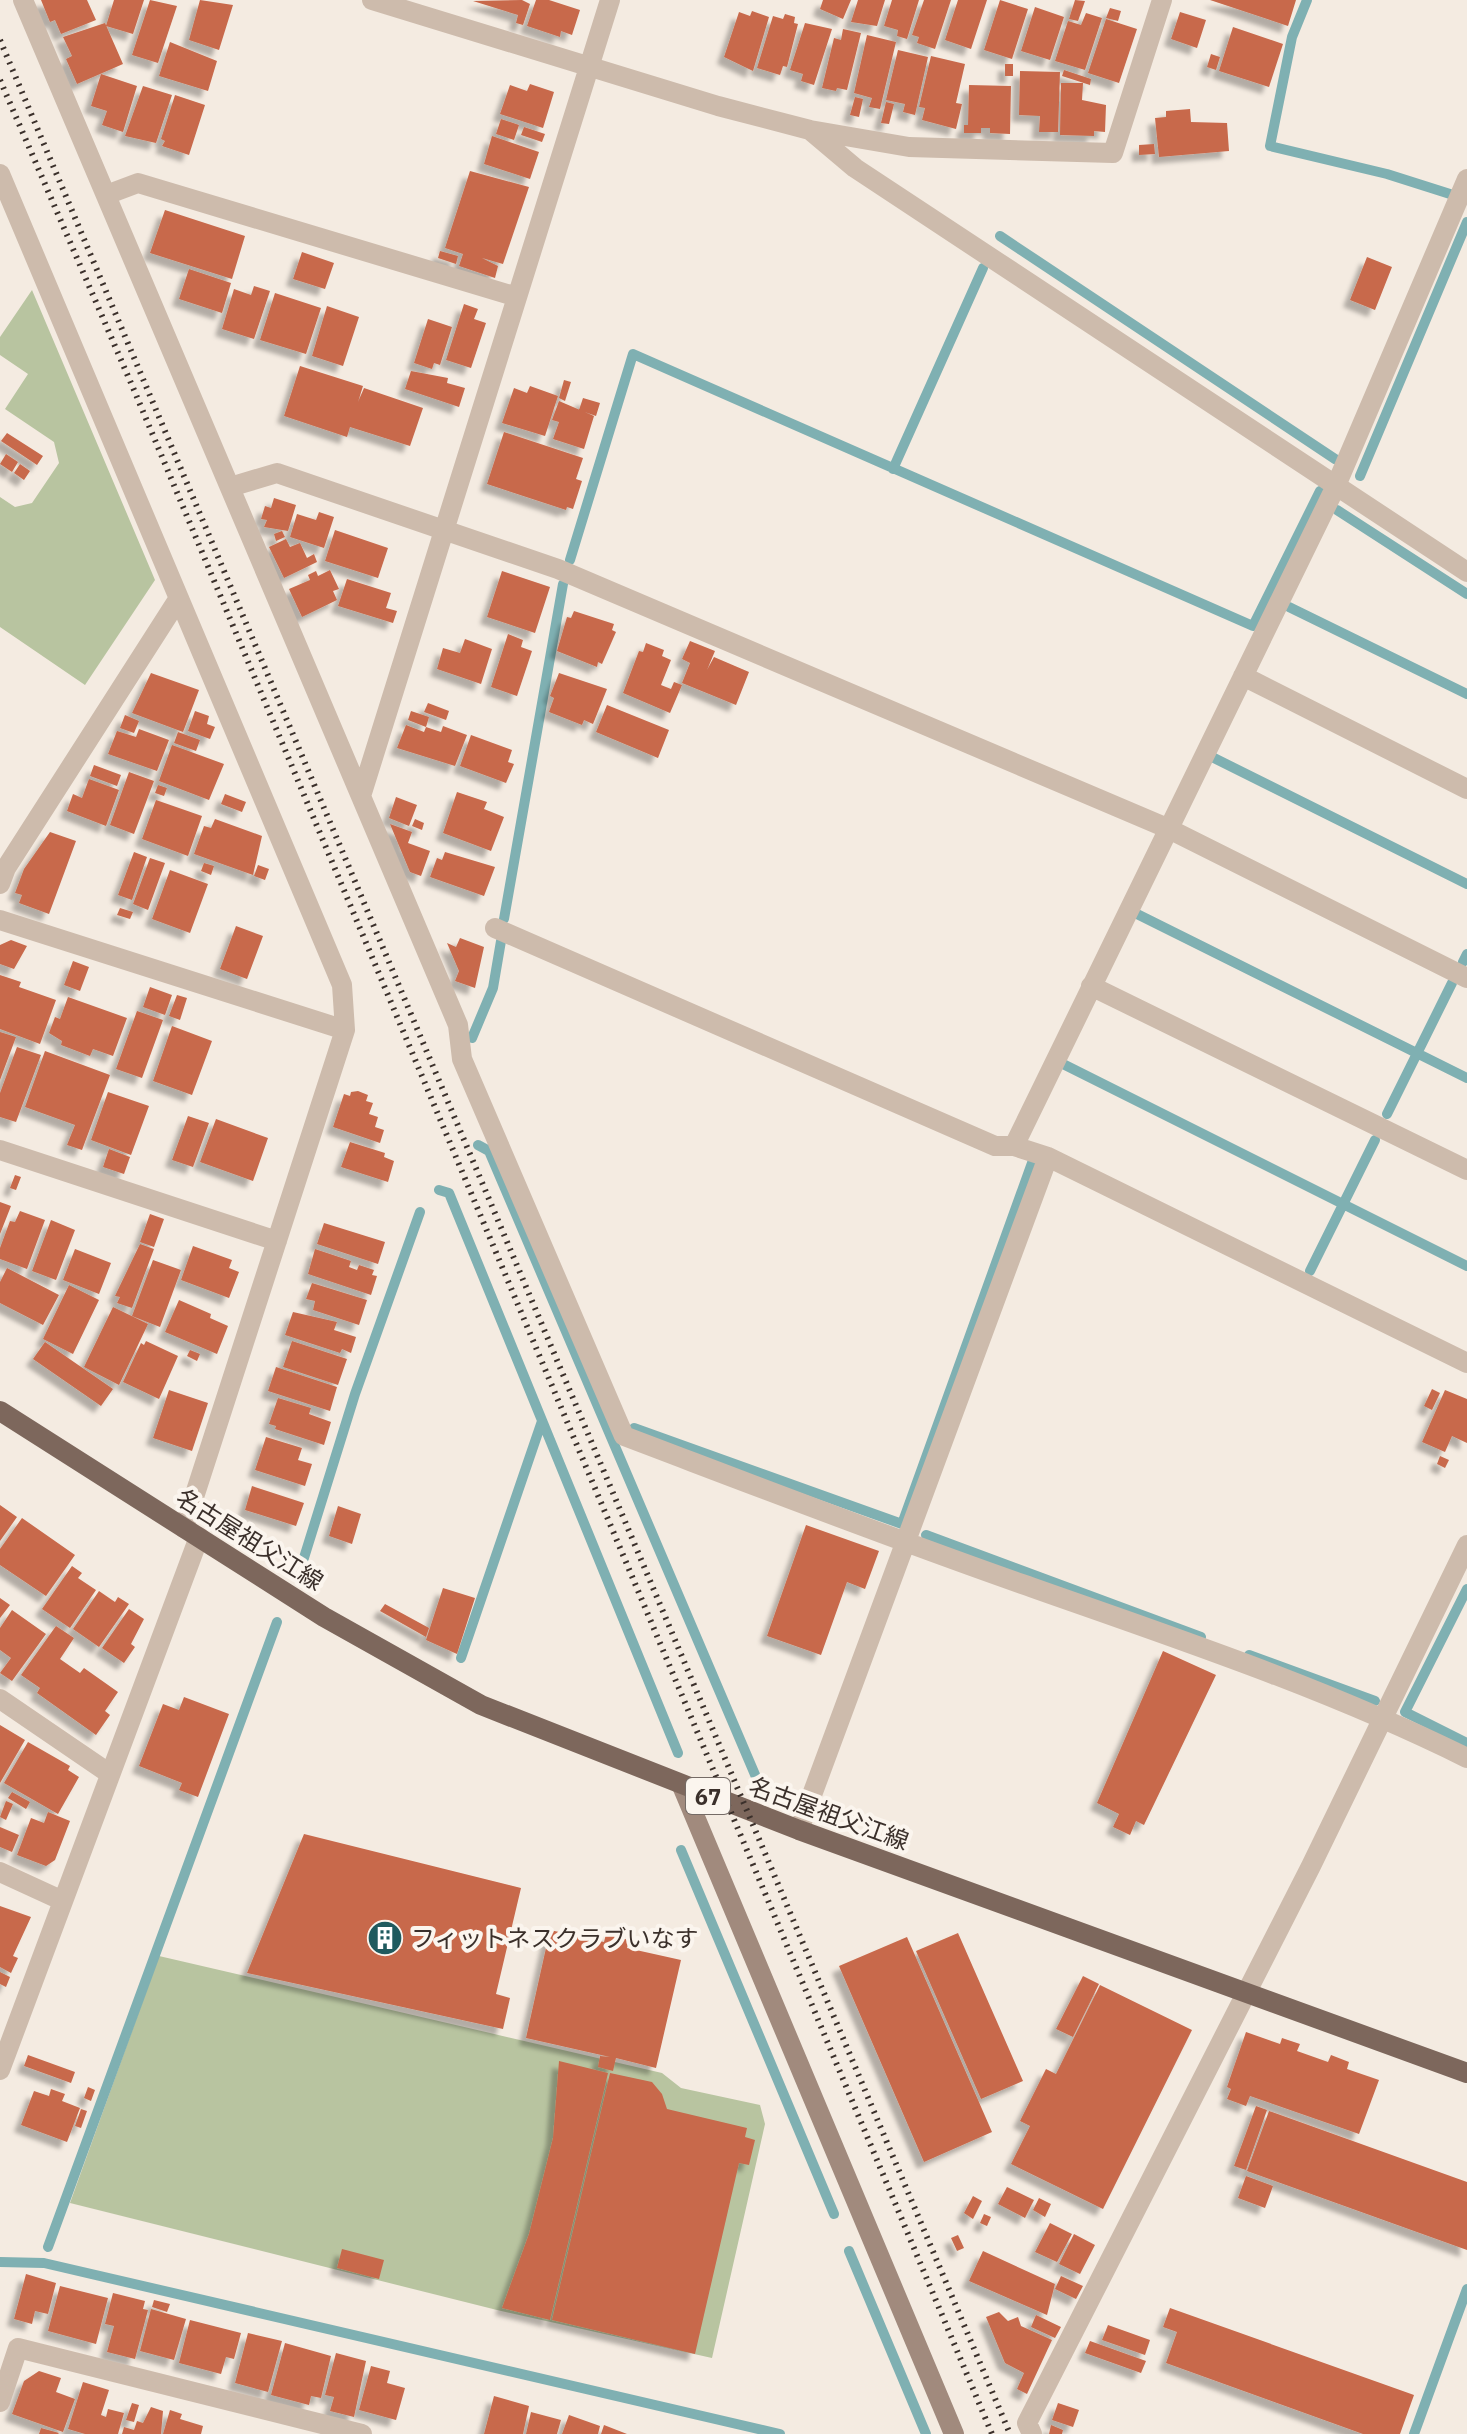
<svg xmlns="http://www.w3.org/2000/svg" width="1467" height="2434" font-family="'IBM Plex Sans','Noto Sans JP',sans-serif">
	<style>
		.green { fill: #b8c4a0 }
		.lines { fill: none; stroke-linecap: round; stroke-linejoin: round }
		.stream { stroke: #7fb0b2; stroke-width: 10 }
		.building { fill: #c8694b; filter: url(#shadow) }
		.street { stroke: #cdbbac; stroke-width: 20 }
		.secondary { stroke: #a18a7d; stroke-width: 20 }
		.primary { stroke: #7d675c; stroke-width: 20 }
		.rail { stroke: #3b302b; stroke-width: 6; stroke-dasharray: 2 6; stroke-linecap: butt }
		.labels { text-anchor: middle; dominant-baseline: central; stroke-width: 8; stroke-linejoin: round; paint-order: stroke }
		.shield { fill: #fbf5ee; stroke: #756b66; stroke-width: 2 }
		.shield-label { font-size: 22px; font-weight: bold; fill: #3b302b }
		.street-label { font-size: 24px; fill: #3b302b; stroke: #fbf5ee }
		.poi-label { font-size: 24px; fill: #3b302b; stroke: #fbf5ee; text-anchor: start }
	</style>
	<defs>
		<filter id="shadow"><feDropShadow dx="-7" dy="7" stdDeviation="2" flood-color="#0004"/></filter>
	</defs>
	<rect width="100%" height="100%" fill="#f4ebe1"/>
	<path class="green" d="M32,290l123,290 -70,105 -85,-58v-130l15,10 17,-4 27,-40 -5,-21 -49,-33 23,-35 -28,-19v-18z
		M159,1956l503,117 19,15 79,17 5,19 -53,234 -215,-48 -427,-107z"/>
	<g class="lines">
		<path class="stream" d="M1307,0l-15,37 -22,109 117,28 63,20
			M1000,236l335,223
			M893,469l90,-201
			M1360,476l107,-254
			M1337,510l130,84
			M570,560l63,-206 620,272 67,-135
			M1289,607l178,87
			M1214,758l253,126
			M1135,913l332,165
			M504,919l59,-335
			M1463,962l4,-8
			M472,1038l21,-50 8,-47
			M1063,1064l404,202
			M1387,1114l65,-131
			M478,1145l11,6 270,633
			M439,1190l10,3 229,560
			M1310,1271l65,-131
			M634,1428l268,96 130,-361
			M926,1535l275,102
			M303,1561l52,-167 65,-182
			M1467,1589l-62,123 62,31
			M1249,1655l126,46
			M461,1658l81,-237
			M681,1850l153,364
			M48,2247l229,-625
			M849,2251l77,183
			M0,2262l44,1 736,171
			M1414,2434l53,-145"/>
	</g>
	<path class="building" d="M41,0h46l9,20 -35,14 -6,-14 -5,2z
		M114,0h30l-11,34 -27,-8z
		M150,0l27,6 -19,57 -26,-8z
		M200,0l33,5 -14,45 -30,-10z
		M522,0l8,4 -7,21 -7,-2 2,-8 -45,-14z
		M536,0h13l31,10 -8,25 -11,-4 -1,6 -33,-11z
		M823,0h28l-8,19 -23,-10z
		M858,0h27l-8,26 -26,-4z
		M892,0h27l-12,39 -10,-3 1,-6 -14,-4z
		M924,0h27l-16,49 -18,-6 2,-6 -7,-2z
		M958,0h29l-16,49 -26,-9z
		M1000,0l28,9 -16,50 -28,-9z
		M1075,0l10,1 -7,20 -9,-2z
		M1210,0h86l-8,26z
		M1035,7l29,10 -14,43 -29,-9z
		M1110,8l11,3 -3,10 -12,-3z
		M752,11l17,6 -16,54 -29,-14 15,-45 11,4z
		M1180,12l26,8 -9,28 -26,-9z
		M1086,13l16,5 -17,52 -30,-9 13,-40 13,4z
		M785,14l10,3 -1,6 4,1 -11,43 -4,-1 -3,9 -23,-7 16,-52 10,3z
		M1106,19l31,10 -18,54 -31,-10z
		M105,23l18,41 -46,20 -11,-25 6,-3 -9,-19z
		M805,23l27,6 -18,56 -13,-4 2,-7 -13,-4z
		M1233,27l50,17 -14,43 -50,-16z
		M843,29l18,4 -14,57 -10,-2 -1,3 -14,-3 12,-50 7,2z
		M867,35l29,7 -16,67 -11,-2 3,-9 -18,-5z
		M170,42l47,19 -9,30 -49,-15z
		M898,50l30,7 -13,58 -12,-3 2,-8 -19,-4z
		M1211,54l9,3 -4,13 -9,-3z
		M931,56l34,8 -9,39 6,1 -6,25 -34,-9 3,-12 -6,-1z
		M1005,64h8v12h-8z
		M1064,70l27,9 -1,6 -28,-9z
		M1020,71l40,1 -2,60h-19l1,-16 -21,-1z
		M101,74l36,12 -14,46 -21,-7 5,-14 -16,-5z
		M1061,83h22l-1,17 24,5 -1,27 -11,-1v5l-34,-1z
		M530,84l24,8 -11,36 -43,-14 10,-29 17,6z
		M969,85l42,1 -1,48 -20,-1v-5h-9v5h-17v-8h4z
		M143,86l29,9 -16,48 -31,-7z
		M175,95l30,10 -16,50 -27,-9 3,-5 -4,-2z
		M855,97l8,2 -4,18 -9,-2z
		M886,102l8,2 -5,20 -8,-1z
		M1190,109l1,13 36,1 2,28 -70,6 -4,-39 11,-1v-6z
		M501,119l18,6 -5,15 -18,-6z
		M524,127l21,7 -3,8 -21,-7z
		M492,136l47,16 -9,27 -46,-15z
		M1154,144l1,10 -16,1v-10z
		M470,171l59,16 -26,77 -21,-6 16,8 -3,12 -36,-12 4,-12 -18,-6z
		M165,210l80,26 -13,43 -82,-26z
		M440,251l18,5 -2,8 -18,-6z
		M302,252l32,11 -9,26 -32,-10z
		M1367,257l25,10 -17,43 -25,-10z
		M189,269l42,14 -9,30 -43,-14z
		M254,286l16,5 -16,48 -32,-10 12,-40 17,6z
		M275,293l46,15 -15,46 -46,-14z
		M464,304l14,5 -4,10 12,4 -15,45 -25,-8z
		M327,306l32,11 -16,49 -31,-10z
		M428,319l24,8 -12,38 -6,-2 -2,6 -18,-6z
		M300,366l63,20 -5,16 6,-14 59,20 -13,38 -60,-19 -3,10 -63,-21z
		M411,371l37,7 -1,5 18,5 -6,19 -54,-18z
		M564,380l7,2 -6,19 -6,-3z
		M530,386l28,10 -13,40 -43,-13 12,-35 13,5z
		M583,398l17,5 -4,13 -17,-6z
		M559,401l35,15 -10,33 -31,-10 6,-17 -7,-2z
		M504,432l79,26 -7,21 6,2 -9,28 -6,-2 -1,3 -79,-26z
		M7,433l36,23 -6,9 -36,-24z
		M6,454l12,8 -6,10 -12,-8z
		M20,464l10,7 -6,9 -10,-7z
		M274,498l22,7 -8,26 -24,-4 3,-7 -6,-1 4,-13 6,2z
		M319,512l15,5 -10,31 -34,-11 7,-23 19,6z
		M335,530l53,18 -10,30 -53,-17z
		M282,531l3,6 -9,4 -2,-7z
		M286,539l4,8 10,-4 7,15 7,-4 3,8 -33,16 -15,-31z
		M330,570l9,19 -6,2 4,9 -35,17 -13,-28 21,-9 -2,-5 8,-4 2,5z
		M502,571l48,16 -15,46 -48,-16z
		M347,579l44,14 -5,15 11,3 -4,12 -55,-17z
		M574,611l40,13 -2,6 4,2 -14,32 -4,-2 -1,5 -40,-16 10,-34 4,1z
		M508,634l15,6 -2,7 11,4 -15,45 -26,-9z
		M465,639l27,10 -11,35 -44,-15 6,-21 17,5z
		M690,641l25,10 -8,19 7,-13 35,15 -13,33 -54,-22 8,-20 -8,-4z
		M646,643l18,7 -2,6 9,4 -10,25 10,4 3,-7 8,3 -12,28 -47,-20 16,-42 4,1z
		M151,673l48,17 -16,42 -51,-19z
		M559,673l48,16 -14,35 -9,-4 -2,5 -33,-13 5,-14 -4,-2z
		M428,703l21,8 -3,9 -22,-8z
		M607,705l62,25 -11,28 -62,-26z
		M195,711l14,5 -2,8 8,3 -5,12 -22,-8z
		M411,711l18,6 -3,10 -18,-7z
		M125,715l14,6 -5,12 -14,-5z
		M406,725l18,7 2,-5 15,5 2,-6 24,9 -12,31 -58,-18z
		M139,729l30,11 -12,31 -49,-17 9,-23 19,6z
		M178,732l22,8 -4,11 -22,-8z
		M471,735l41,15 -4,12 6,2 -8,19 -46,-17z
		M172,745l52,19 -15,36 -50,-19z
		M94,765l27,10 -4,11 -27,-10z
		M129,772l25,9 -20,53 -24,-9z
		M89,779l30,11 -13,36 -39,-15 6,-17 9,4z
		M158,785l9,3 -3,8 -9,-3z
		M457,792l30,10 -3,7 20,8 -13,34 -48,-18z
		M225,794l21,8 -4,10 -21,-8z
		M396,797l21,8 -8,21 -20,-8z
		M156,800l46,16 -14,40 -46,-17z
		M215,819l47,17 -9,39 -59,-21 10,-28 7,2z
		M415,819l9,4 -2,7 -10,-4z
		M390,824l22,8 -4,11 22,8 -9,25 -11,-4z
		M50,832l26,9 -27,73 -30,-11 3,-8 -7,-2 9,-24z
		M134,852l13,5 -15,43 -14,-5z
		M445,852l50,15 -11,29 -54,-19 7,-19 5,2z
		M150,858l15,5 -17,47 -15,-6z
		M204,863l10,3 -3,9 -10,-4z
		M258,865l11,4 -4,11 -11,-4z
		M170,870l38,14 -18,49 -38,-14z
		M120,908l13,4 -3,7 -13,-4z
		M236,926l27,10 -16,43 -27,-10z
		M460,938l24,9 -9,41 -20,-7 4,-10 -12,-28 9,4z
		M11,940l16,6 -13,23 -14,-5v-19z
		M73,961l16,6 -9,24 -16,-6z
		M0,975l21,7 -2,5 37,13 -16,44 -40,-15z
		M150,987l22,8 -7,20 -22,-8z
		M177,995l10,3 -7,22 -11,-4z
		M68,997l59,21 -14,38 -20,-7 -3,7 -29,-11 1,-4 -13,-8 6,-16 5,2z
		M137,1011l26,9 -21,58 -26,-9z
		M172,1026l40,15 -20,54 -39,-14z
		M0,1032l16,5 -16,43z
		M17,1047l24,8 -25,67 -16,-5v-24z
		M45,1051l65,24 -28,75 -15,-5 8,-20 -50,-18z
		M358,1091l10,4 -2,6 7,2 -4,11 9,3 -3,10 9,3 -4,13 -47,-16 11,-33 6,2 1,-4z
		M108,1092l41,14 -18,49 -40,-15z
		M188,1116l21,7 -16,44 -21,-7z
		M216,1119l52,19 -15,43 -53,-19z
		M350,1142l35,11 -1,4 10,4 -6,21 -47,-15z
		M109,1149l21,8 -6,17 -21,-7z
		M15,1175l6,2 -5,13 -6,-2z
		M0,1202l11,4 -11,28z
		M20,1211l25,9 -18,49 -27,-10v-11l10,-27 5,1z
		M150,1214l14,5 -10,28 -14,-5z
		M51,1220l24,10 -19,50 -24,-9z
		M324,1223l61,19 -7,22 -61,-20z
		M140,1244l14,5 -22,59 -15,-5 3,-6 -5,-1z
		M193,1246l39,14 -3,8 10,4 -10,26 -48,-18z
		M75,1249l36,14 -12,31 -36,-14z
		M315,1249l36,12 -2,6 8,3 2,-5 15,5 -2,5 5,1 -6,19 -63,-21z
		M153,1260l28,10 -21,57 -28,-11z
		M7,1268l52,27 -16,30 -43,-22v-21z
		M312,1283l55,17 -8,25 -46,-15 2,-9 -9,-2z
		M69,1285l30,15 -26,54 -30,-15z
		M179,1300l32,14 -1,4 18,8 -11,28 -52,-22z
		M113,1307l35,17 -29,61 -35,-18z
		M293,1312l44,10 -3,8 22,7 -5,16 -9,-4 -2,4 -55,-18z
		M146,1341l32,15 -19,43 -36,-17 18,-39 3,2z
		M292,1341l55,18 -9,26 -55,-18z
		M45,1342l68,47 -12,17 -68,-47z
		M190,1350l10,4 -3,7 -10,-5z
		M276,1367l61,20 -7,24 -62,-20z
		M1432,1389l8,4 -8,17 -8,-4z
		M169,1390l39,13 -16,48 -39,-13z
		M1445,1390l22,9v44l-15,-7 -7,16 -23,-10z
		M278,1398l33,10 -2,6 22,8 -7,23 -49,-16 1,-3 -7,-2z
		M266,1437l36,11 -4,12 14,4 -7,22 -50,-16z
		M1440,1456l9,4 -4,8 -8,-4z
		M252,1486l52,17 -8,23 -51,-16z
		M0,1505l17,12 -17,24z
		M338,1506l23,8 -9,30 -23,-8z
		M22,1518l53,37 -29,41 -46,-31v-16z
		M806,1525l73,26 -14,38 -18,-7 -26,73 -54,-19z
		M72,1566l10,7 -4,5 18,12 -26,38 -28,-19z
		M443,1588l32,10 -18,56 -31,-14z
		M99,1591l16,11 3,-5 11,7 -30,43 -26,-18z
		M0,1598l10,7 -10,13z
		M385,1604l44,24 -3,9 -46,-26z
		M129,1609l15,10 -13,25 4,3 -11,16 -22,-15z
		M12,1610l34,24 -34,47 -12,-8 11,-15 -11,-8v-22z
		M56,1626l18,12 -14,21 20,14 4,-5 34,24 -13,19 5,4 -14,20 -59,-42 3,-5 -19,-13z
		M1163,1651l53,24 -72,150 -8,-4 -6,14 -17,-8 6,-13 -22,-11z
		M184,1697l45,17 -31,83 -19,-7 3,-7 -43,-17 24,-62 16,6z
		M0,1725l25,15 -25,43z
		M28,1742l42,24 -2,4 11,7 -21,37 -54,-31z
		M12,1792l18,10 -4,7 -18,-11z
		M6,1801l7,3 -7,16 -6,-3z
		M48,1812l22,9 -15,39 -9,6 -29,-11 14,-37 13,5z
		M0,1827l19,8 -7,17 -12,-5z
		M304,1834l217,54 -25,106 14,4 -7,31 -256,-56z
		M0,1906l31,11 -18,39 5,2 -7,15 -11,-6z
		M550,1930l54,12 2,-8 23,6 -2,8 54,12 -25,108 -40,-10 -3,13 -15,-4 2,-11 10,1 -84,-19z
		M958,1933l65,148 -42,18 -65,-148z
		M907,1937l85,195 -68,30 -85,-196z
		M0,1972l10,5 -4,10 -6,-3z
		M1083,1976l16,8 -26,53 -17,-8z
		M1100,1985l92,45 -89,179 -92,-45 19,-38 -10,-5 26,-52 10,5z
		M1246,2032l34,12 2,-6 18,6 -3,7 31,11 3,-7 18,7 -2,7 32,11 -20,54 -109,-38 -4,10 -19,-7 4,-10 -4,-2z
		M28,2055l47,17 -4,11 -47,-17z
		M559,2061l49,12 -58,247 -48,-12 27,-74 24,-96z
		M610,2073l42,9 10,12 5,15 80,19 -2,9 10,3 -6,25 -10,-2 -44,191 -143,-34z
		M88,2087l7,3 -4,11 -7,-3z
		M51,2089l14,5 -3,7 18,7 -13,34 -46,-17 13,-34 15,5z
		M1256,2106l11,4 -21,60 -12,-4z
		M81,2109l6,2 -6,17 -6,-2z
		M1269,2111l198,71v68l-220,-79z
		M1246,2176l27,10 -8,22 -27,-10z
		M1007,2187l27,13 -9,18 -27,-14z
		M973,2196l9,5 -9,18 -9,-6z
		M1039,2198l12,6 -6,13 -12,-7z
		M984,2214l7,3 -4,9 -7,-3z
		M1050,2223l22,11 -15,28 -22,-10z
		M1074,2234l21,11 -15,29 -21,-10z
		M958,2235l6,13 -7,3 -6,-13z
		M342,2249l42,11 -5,19 -42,-11z
		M983,2251l72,33 -8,31 -78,-34z
		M26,2274l30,9 -8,31 -13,-3 -3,13 -18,-5z
		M1061,2276l22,10 -7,13 -21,-10z
		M60,2286l48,12 -12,46 -48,-13z
		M113,2293l32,8 -2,8 5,1 -13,49 -28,-7 7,-26 -9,-2z
		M154,2300l16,4 -3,8 -15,-5z
		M1170,2308l244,87 -14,39h-37l-197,-71 11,-31 -14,-5z
		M151,2309l35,10 -12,41 -34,-9z
		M999,2312l9,9 10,-4 3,9 31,14 -25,54 -10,-5 7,-16 -19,-10 -19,-46z
		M1036,2315l25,12 -6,11 -24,-11z
		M190,2320l51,13 -7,26 -8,-2 -5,17 -42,-11z
		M1108,2325l42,15 -5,15 -43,-15z
		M248,2333l34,8 -14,51 -33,-9z
		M1090,2341l56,20 -5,12 -56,-20z
		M285,2343l46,13 -10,42 -10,-2 -2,9 -38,-10z
		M336,2353l30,8 -12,56 -24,-6 4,-14 -9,-2z
		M371,2366l19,5 -3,12 18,5 -9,32 -37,-10z
		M39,2371l22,7 -5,14 19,7 -12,33 -51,-18 12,-33z
		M83,2382l26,8 -8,25 5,2 2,-8 16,4 -6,21h-33l-17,-5z
		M494,2396l35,10 -6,28h-39z
		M132,2403l7,2 -5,17 -8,-2z
		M1058,2403l21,7 -6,17 -21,-7z
		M151,2407l12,4 -2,23h-39l2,-7 10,3 3,-9 6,2z
		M170,2410l12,4 -2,5 23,7 -2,8h-38z
		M531,2412l30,8 -4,14h-31z
		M569,2415l31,11 -2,8h-36z
		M604,2425l23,9h-26z
		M1051,2425l12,5 -1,4h-13z
		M41,2428l18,5 -1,1h-19z"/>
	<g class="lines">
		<path class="street" d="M23,0l435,1025 4,34 162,377c132,50 264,101 398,148 150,53 302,103 445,174
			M372,0l346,106 92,24 99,17 204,6 49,-153
			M810,130l45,38 612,404
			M0,174l342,811 3,45 -161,498
			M106,195l32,-12 379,114
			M230,487l47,-14 281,96 609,259 300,150
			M1243,676l224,113
			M361,796l249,-796
			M0,884l6,-16 173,-270
			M0,920l345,110
			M495,928l500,218h19l34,11 419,206
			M1091,986l376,184
			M1014,1146l321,-658 132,-309
			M0,1150l277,91
			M0,1699l110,75
			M799,1830l249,-673
			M0,1872l63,29
			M0,2070l199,-533
			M0,2402l18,-54 344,86
			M1032,2434l-5,-11 284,-557 156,-321"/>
		<path class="secondary" d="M682,1786l272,648"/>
		<path class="primary" d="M0,1411l324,206 157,88 318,125 668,243"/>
		<path class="rail" d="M0,40l1010,2394
			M0,80l134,310 858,2044"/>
	</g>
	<defs>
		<symbol id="building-disc" viewBox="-11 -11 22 22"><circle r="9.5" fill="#1f5a5e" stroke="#fbf5ee"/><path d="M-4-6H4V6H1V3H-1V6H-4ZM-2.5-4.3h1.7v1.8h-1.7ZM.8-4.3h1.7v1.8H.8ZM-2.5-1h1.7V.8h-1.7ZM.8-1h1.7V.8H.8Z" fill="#fff"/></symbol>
	</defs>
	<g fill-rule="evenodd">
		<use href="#building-disc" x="365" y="1918" width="40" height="40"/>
	</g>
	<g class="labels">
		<rect class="shield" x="686" y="1778" width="44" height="36" rx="6"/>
		<g class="shield-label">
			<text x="708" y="1796">67</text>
		</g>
		<g class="street-label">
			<text transform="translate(250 1539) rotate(32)">名古屋祖父江線</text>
			<text transform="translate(829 1813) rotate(20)">名古屋祖父江線</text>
		</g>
		<g class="poi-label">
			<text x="411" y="1938">フィットネスクラブいなす</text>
		</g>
	</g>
</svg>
